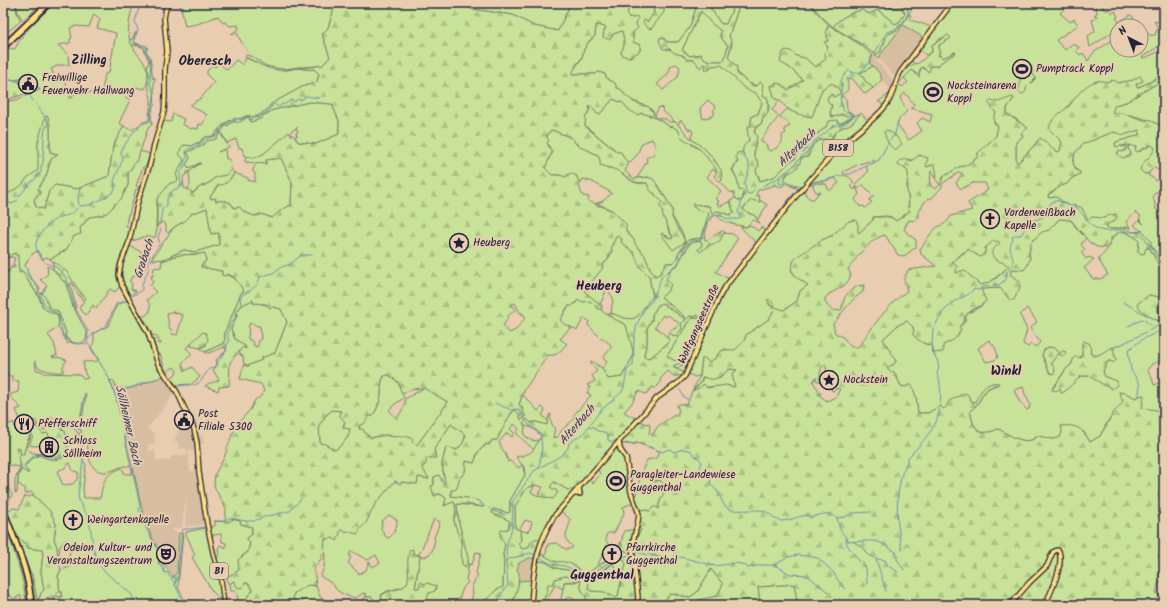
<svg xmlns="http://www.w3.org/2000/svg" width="1167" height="608" font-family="Kalam,sans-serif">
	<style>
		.built { fill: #d8bea1 }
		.grass { fill: #c8e299; stroke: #75826a; fill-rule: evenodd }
		.forest { fill: url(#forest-firs); stroke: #75826a; fill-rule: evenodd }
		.wetland { fill: url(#wetland-marsh); stroke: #75826a }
		.cemetery { fill: url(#cemetery-stones); stroke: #75826a }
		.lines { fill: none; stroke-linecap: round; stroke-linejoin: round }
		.stream { stroke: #6b8faf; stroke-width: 1 }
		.major-casing { stroke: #22223b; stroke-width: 6 }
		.highway-casing { stroke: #22223b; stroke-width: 8 }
		.major { stroke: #fedf80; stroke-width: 3.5 }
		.highway { stroke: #fedf80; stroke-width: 4.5 }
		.labels { text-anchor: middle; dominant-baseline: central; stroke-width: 4; stroke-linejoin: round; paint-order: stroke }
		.shield { fill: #e9cdb0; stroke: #5e555e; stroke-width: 1 }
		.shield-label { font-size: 10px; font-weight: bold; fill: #22223b }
		.poi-label { font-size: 11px; fill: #22223b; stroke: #e9cdb0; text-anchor: start }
		.street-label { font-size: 11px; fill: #22223b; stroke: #e9cdb0 }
		.water-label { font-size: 12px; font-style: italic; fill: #343d58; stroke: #e9cdb0 }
		.quarter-label { font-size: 13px; font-weight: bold; fill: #22223b; stroke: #e9cdb0 }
	</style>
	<defs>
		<pattern id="forest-firs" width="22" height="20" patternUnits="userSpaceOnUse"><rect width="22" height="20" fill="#c8e299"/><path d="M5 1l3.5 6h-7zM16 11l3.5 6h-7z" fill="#acc285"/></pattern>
		<pattern id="wetland-marsh" width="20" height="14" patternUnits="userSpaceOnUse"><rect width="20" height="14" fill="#c8e299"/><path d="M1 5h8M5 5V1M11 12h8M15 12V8" fill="none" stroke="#acc285"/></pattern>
		<pattern id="cemetery-stones" width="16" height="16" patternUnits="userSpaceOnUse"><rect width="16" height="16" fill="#c8e299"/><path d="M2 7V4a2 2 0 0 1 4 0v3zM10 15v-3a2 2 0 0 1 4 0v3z" fill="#acc285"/></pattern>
	</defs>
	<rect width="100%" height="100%" fill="#e9cdb0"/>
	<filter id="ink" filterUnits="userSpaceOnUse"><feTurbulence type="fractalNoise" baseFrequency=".025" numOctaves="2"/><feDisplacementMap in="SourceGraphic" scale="8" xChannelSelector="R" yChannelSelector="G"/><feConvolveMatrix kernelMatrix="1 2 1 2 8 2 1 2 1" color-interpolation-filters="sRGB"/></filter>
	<g filter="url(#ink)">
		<path class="built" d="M903,25l21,13 -29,38 -3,-2 -14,-16z
			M873,56l19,23 1,3 -2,8 -9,-10 -2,-6 -11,-11z
			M164,376l11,17 -28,36 7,4 1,8 -1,3h-6l1,7 6,-1 1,11 15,-1v-4l17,-1 -1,-4 -2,-3 -7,1v-8l-4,1 4,-12 -4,-9 9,-5v-3l2,-1 3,3 6,-1 5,13 -4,2 2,9 6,-3 1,9 -5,1v5l-11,1 2,20h8l8,50 -1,3 -11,2h-9l2,-34 -5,35 -6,2h-4l-1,1 8,3 1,3 -3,37 -4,4 -9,-13 -2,2 -3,-4 1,-4 -18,-48 -26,-121 21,-3z
			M529,558h5l-3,22 -12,1v-8l-2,-3 2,-7z"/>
		<path class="grass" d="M3,3h12l2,10 4,8 -18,14z
			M16,3h24l-7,8 -10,9 -5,-7z
			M53,3h81c-3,8 -7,26 -5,34 5,22 27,25 16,52l-9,-2 -4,8 -6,-4 -2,5 6,4 -11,23 5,3 -11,20 -4,30 -32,13 -22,-4 -6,6 -5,18 -8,-2 -2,-8 4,-10 8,-13 5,-17 6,-5 -7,-2v-26l-12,16 1,28 -12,8 -4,7 -20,12v-95l13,-2 24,-10 -8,-12 -12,-1 -1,3h-11l-5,2v-28l6,-6 6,1c6,-15 27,-34 38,-46zM94,14l6,5 -3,9 19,5 -7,40 -4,1 -3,18 -25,1 -4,1 -1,4h-2l-5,-18 -7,2 -7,-13 8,-4h10l-1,-10 -10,-10 12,-2v-4l2,-1 -2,-10 6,-2 13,1z
			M180,3h130c7,6 13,4 21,2l3,4 -6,19 -6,6 8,23 -8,9 -2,-1c-8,2 -14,2 -22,2 -6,1 -12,3 -19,2 -20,0 -35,-19 -42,-36l-6,1 8,-5 -1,-4 -8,1 -5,-4 -2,1 -5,-7 -21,8 -12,2z
			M472,3h96l2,2 -12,26 -24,-5 -21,-11 -42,-6 -1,-3z
			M633,3h20l1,10 -6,10 -2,-1 1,6 17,-16 -1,-9h32l1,8h-1l-5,16 -12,15h-11l-4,-5 -4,2 7,10c7,0 17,6 21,11 9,-1 17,2 22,9l3,-3 9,-1 34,26 4,7 2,1 1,4 -4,11 -6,2 -3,16v9l-17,29 6,10v5l6,6 -1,3v5l-3,2 -5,-3 -1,-5 -4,-1 -10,-10 2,-2c-2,-19 -16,-31 -31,-41l2,-8 -3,-2 -1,1 -8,-10 -3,4 -5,-2 1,-1 -10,-9 -2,-4 -3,-1 -4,8c-4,-13 -26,-10 -32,-23l-6,-4 -12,-12v-2l-6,-2 -2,2h-25c1,-6 5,-8 8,-13 3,-4 3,-9 4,-12 2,-5 7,-9 11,-13l1,-11 10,2 4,12 2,-2 1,-3 9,-3c2,8 4,14 -1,21l1,3 8,2 10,-6v-6l-7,-3v-9l3,-4 -2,-11 -6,-1c-2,-6 1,-10 5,-14zM675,64l5,3 -2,10 -15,13 -6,-6 11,-10 3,-8zM708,100l8,7 -3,4 2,2 -3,3 -9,3 -3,-11z
			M707,3h28l-9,21h-5z
			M740,3h68l21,22 -2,3 1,19 -1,12 -12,8 -10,-9 -9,-2 -10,10 4,2 13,12 -15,10 -16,-5 -1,1 4,13 5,1 -8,10 7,6 -19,25 7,4v4l4,2c7,-4 13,-7 11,-16l4,-2 -2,-4 6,-3 -4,-6h-3l-3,-4 7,-7 6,3 19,4 10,-27 10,-6 7,6 2,4 -7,4 -2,-2c0,7 -2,17 0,22 6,-1 11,-3 17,-2l1,-3 5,3 -15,9 -12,-2 -2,5 -13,10 -9,15 -13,9 -17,16 -14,4 -2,-7 -2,-2v-3l3,-3c-1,-5 -4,-7 -5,-12 -1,-5 1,-7 2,-12 2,-11 -7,-9 6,-19 0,-6 7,-9 7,-16 0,-3 -2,-7 -2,-10h-3l-5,-12 -2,1c-15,-3 -22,-17 -29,-29l4,-13 -3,-8z
			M810,3h75v1l16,2 4,8 -6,8 -4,2 -17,-14 -9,4 -7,-4c-12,3 -21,7 -29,17l-11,-10z
			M953,3h118l-11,10 10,9 4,-3 4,6 -22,15 9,10 7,-6 7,3 -3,4 4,4 3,-2 5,8 5,-8 24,-16v13h24v-23c2,4 9,10 14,8l3,-7 -4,-7 3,1 4,-4 -3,-3 6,-3v34h-5l-17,11 3,1 19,-9v30l-2,-4 -3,2 -1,-1c-5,5 -15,10 -22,11v-3l1,-1 -2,-3 -17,3 -21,-2 -23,18 -25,30 14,14 -3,8 -2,1 -5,-1 -7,-9 -9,-1c-3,6 -14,15 -19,22l-2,-2v-19l7,-6 -2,-2 3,-8 -8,-7 -9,-5v-6l7,-10 -16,5 -5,6 3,4v11l2,2 -2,10 -18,17v4l-13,9 -6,1 -8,5 -11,13 -5,-7 2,-2 -12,-12 3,-6c-9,-2 -12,4 -22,1l-6,7c13,3 7,14 7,22 1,7 2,13 1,20l2,3 -14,10c-6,-8 -14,-4 -23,-4v3l-14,13 -1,-1 -1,-6 -19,5 -7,5 -9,4 -28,20 -3,9c3,8 10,11 17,16l-8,6 -3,10 -13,9 -5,-1 -11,-6 6,7 -5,9 -23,16 -2,6 -9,10 -11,-2 -8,9 -7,4 -5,-4 -2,1 -2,17 -5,1 -7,-3 2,-5 -9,-4 -3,4 -4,-1v-3l8,-3 -5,-2 -2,1 -8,-5 24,-38h8l-9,-2 -12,19 -3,1 -6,-3 3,-4h3l4,-6 -11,-8 -2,2 -3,-2 -8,12 6,4 9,10 -20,17 -6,-1v-3l3,-11v-15l5,-8v-5l6,-10 4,-2 23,16 1,-1 -25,-21 6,-5 2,-9 -3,-4 3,-7 5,-6h3c4,-9 9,-15 13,-23l11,-2 1,4 -4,5 4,-1 21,-16 10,1 5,4 -22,34 13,7 27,-36 -16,-17 6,1 4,-2 8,6 3,-4 5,4 23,-32 12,-13 -7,-1 -10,-5c3,-9 15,-13 17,-22l7,-1c5,-16 8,-17 25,-19 2,-10 12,-11 19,-16 3,-3 6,-6 9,-9l7,8 16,-14 -4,-5h-2l11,-8 5,-1 4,-14 12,-19 5,4 -9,6 -8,12 1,1 -2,1v3l3,-2 2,2 6,-5 -4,-4 8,-8 3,3h4l3,-6 5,4 4,-5h6l6,-5 12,-8v-1l-12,6 -4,-3v-10l11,-7h-9l-9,7v7l-6,3 -9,-8 7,-9 -21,-13 -25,33 -3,-3 6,-4v-3c5,-5 3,-9 7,-14 9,-2 16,-11 20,-19h3l-2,4c8,4 15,4 23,9zM905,93l9,11 -3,4 21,6 -2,8 -8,-4 -5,5 5,8 -13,9 -12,-16 3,-6 7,-7 -7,-13zM873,160l2,2 -9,4 2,6 -13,12 3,5 5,-4 11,11 -5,4 3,2 -7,6 -2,-2 -3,1 -5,-8 4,-5 -3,-7 -2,3 -4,-5 4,-3 -6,-6h-3l-2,-4 16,-8zM834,178h1l4,5 -10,8 -3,-7 -9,-1 -5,2 4,7h5l-3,1 -4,6c-6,1 -9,-5 -10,-10 13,-14 18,-4 30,-11z
			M1094,3h12l-4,4 1,2 2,-1 2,3 2,-2 3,4 3,-2 3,6 -2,1 3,4 11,-7 4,3 -12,8h-5v3l-27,18 -2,-11 7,-5 -3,-11 3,-1 2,-3 -3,-1 3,-2 -1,-7z
			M701,11l9,11 11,9 -1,5 8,10 -4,15h-15l-7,-4 -1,-3 -11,2 -8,-6z
			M246,58c13,5 23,12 36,12 6,1 11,-2 16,-2 7,1 9,2 16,1l5,5 -2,8 -15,5 -31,17 -4,6 -9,6 -6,1c-5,-2 -7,-1 -12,2 -10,-3 -21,9 -26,17l-11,2 -4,5h-3l-4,3 -8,-1v15l-7,14 1,6 -21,19 -1,28 1,3 -2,7h-11l-14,5c8,-41 20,-81 33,-121l8,1 2,-8 11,5 -2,5 9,5 1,-1 6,1 1,-5 3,1 5,-10 -17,-10 11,-7 13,-16 -7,-7v-4l6,-6 2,2 4,-4 8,7 9,-10 7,5z
			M873,66l7,8 2,6 -10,9 1,-1 -7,-6 -6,-9z
			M1161,81l3,6v41c-13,-9 -37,-15 -53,-15l4,-8 11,-3z
			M613,99l10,4 14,12 4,-2c8,1 22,8 29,14l2,-1 7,5 13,14 11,6 6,9 6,6 2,6 -4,-3 -6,8 14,14 -6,8 4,2 -2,3 4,2 9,-5 4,12 -5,2 -11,-4 -4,3 -5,-5 1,-2 -5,-2 -12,2 6,3 9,2 1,3c-4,5 -4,16 -8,23 -4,1 -9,0 -12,2 -3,1 -8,10 -10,12 -4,8 -1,11 -13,11l-5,10 -5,3c-7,-5 -8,-16 -13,-23 -3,-4 -9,-7 -9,-13l-8,-9 -13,-20 -14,-7h-4l8,-3 9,-8 -19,-11 -10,-3 -3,5 -4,-9 -10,3 -7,-3h-7l-7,-7 7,-16 -5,-9v-9l5,-4 20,8 4,6 22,11 2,5 7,8c13,-2 19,13 30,15 3,1 7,0 10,0l2,2v4l13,13 3,18 2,4 1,5 5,9 -3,1 -4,-4 11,12 8,-5 -2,-8 -11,-18v-7l-7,-12 -16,-20 -12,1 10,-17 -1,-3 8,-4 1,-9 -3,-6 -10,4 -5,12 -8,8 -16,-15 -28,-22c0,-5 -1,-9 3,-12l1,-7 2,-1 9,8z
			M309,102l23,2 7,17v13l-23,10 -18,-2 -3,-5 2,-1 -1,-3 2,-1 -2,-3 2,-2c-13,6 -29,27 -42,30 -3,1 -8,-1 -12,-1l-2,-8h-3l-3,-9 -9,4 -6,-11 4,-6 4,-1 3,-3 17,-5 2,5 22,-12z
			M1137,130h2l1,2 -3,4 -21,6 -1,2 8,3 3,-2v5l-4,2 -5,1h14l-3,-4 1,-4 8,2 3,5 2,-3 10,-4 3,3 -10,26 4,-1 -1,2 9,6 5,-5h2v15l-3,2 -5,-1 -3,4 3,13 3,4 5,-4v57l-21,-35 -3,-1 -6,-5 5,-5 5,4 -5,-5 2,-3 -6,-4 -9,10 4,5 -20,2 -3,-1v-12l-2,2 -17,2c-11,-9 -21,-15 -32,-23l-7,1 -1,-3 13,-9 6,-2 5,-6 8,-4v-2l-4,-2 -3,-7 2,-10 8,-9 30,-12h22z
			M220,133l9,14 -11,5 7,-3 1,10h4l1,10 -4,6c-5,1 -13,1 -16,7l-11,5 -9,7 -1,-4 -2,-1 2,-4 -1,-14 12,-8 -12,5 -3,-4 4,-6 -3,-6 17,-7 3,-5 9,-1z
			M140,151l10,3 -4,12 -3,1 -7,19 4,1 -1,2h-3l-7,25h-1l-2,12 5,1 -1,5c-4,18 -20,36 -10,54l-5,6 -5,-3 -14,20 -3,-4 -7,10 -7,-7 7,-10 -36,-39 16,-9 8,-14 15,-19 13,-2 19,-16 7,-14v-12l10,-15z
			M281,158l11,24 -1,23 -10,5 -8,8 -12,-4 -7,2 -20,-8 -3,-5 -5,-2h-11l-5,-4 8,-12 14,-8 2,-4 14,5v2l7,2v-9l-2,-1v-3l4,-6 9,1v-4z
			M751,200l10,1 6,4 -9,14c-4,-5 -10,-6 -16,-9z
			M207,208l4,25h8v12l-24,7 -11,-2 -20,9 -13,1 23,-33 11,-6 8,-8z
			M1059,219l12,1 6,9 9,9 -5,6 4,6 -4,2 5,7 2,-2 6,2 -10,9 9,11h7l8,-4 -10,-16c4,-3 8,-7 10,-12 6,-12 9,-20 23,-12 3,2 6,2 8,5l-1,12 8,-4h4c4,10 10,16 13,26 2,7 1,17 1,24l-15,-3 10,27 5,1v41l-4,-3 -8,3 -5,6 5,8 2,7 8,-3 2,19 -1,1 1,5 -4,4 -19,-3 2,-5 -5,-5h-16l1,4 -15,19 -8,15 -10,6 -6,-10 -22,-4c2,19 -17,8 -26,8 -7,12 -29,-2 -38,-7 -6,3 -12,4 -19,3l-6,-9 -3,-12c12,-8 11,-22 26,-26l1,-2c-12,0 -17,9 -21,19h-4l-2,-3 -23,7 -3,3 -11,1 -5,3h-10l-2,-16 -11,-10 -4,-1 -7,-14 -5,-1 -2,-3 7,-4 2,-3 -13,-22 15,-14 9,-4 6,6c1,9 10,18 19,19 5,2 13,-3 18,-4l9,-15 5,-4 3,-9 16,-9 -3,-16 20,-1 3,3 17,-9 -10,-8 2,-5h8l10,-11 -1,-5 2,-11 11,-11 7,-1zM1027,308l10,14 -7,6 10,14 -4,5 -5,-3 -3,3 -5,-3 4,-14 -7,-15zM989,340c5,5 8,10 9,17l-3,3 -9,2 -8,-14zM1049,347l5,1 6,5c-9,5 -8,11 -10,20l-8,-17 2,-6zM1091,347l-1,6 4,3 19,-5 3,7 -5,3h-3l-5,10 2,6 9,3h-18l-6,-4h-9l-21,12h-8c8,-7 10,-17 19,-23l3,-7 4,-1 2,2 3,-9zM1023,387l2,7 5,10 -1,5 -2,1 -8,-9 -5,-11z
			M616,236h3l15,17 6,14 9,9 4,21c-18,19 -12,29 -42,16l2,-15 -6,-10 -7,17 -16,-14 12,-15 7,-12 4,-3 5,-10 -1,-3z
			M994,239l4,2 2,2 -5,17 5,1 10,5 -3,2 -19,16 -8,1 -10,-9 -14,-3 -4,-11 17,-13 9,7z
			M130,246l11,6 9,3 -9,22 -7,-1 -4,3v3l2,2 -1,5 5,2 -5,4 -2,-1c-12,-23 -8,-25 1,-48z
			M13,253l5,3 4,16 17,25 3,9 9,7h4c4,3 4,9 3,14l-10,8 6,8 3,12 -5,2 2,1 3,-1 10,3 -4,6v6c-9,1 -17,-1 -25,-5l-3,-6 1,9 6,1 1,2 33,1 4,1 4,4 4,-1 -3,-4 -2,-12c6,-1 12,1 16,-2l-8,-13 3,-5v-9l14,-7 9,-21 11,-5 10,19 4,4 22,53 -27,10 -10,3 -11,-2 -2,-6 -4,-1 6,17 15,69c-12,-1 -17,6 -27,6 -16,-1 -15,-18 -17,-29 -1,-4 -4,-7 -6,-10 -1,-4 4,-31 5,-37l-1,-3 -7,36 -14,-8 -15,-4 -4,6 2,4 -3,4 -8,-7v-3l-2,-1 -1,2 -8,-6 -5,3 -4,-9 5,-2 -11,-12 1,-2 7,-2 1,-11h-7v-5h-5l-4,-20v-85l6,1 2,-5 3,1 1,-3 -2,-1 2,-6 -5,-1z
			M206,253v8l-4,3 4,4 16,3v4c12,-1 16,7 22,16l-3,2 -16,39v8l-3,4 -17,8 -5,-4 6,-3v-3l-15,1v3l-2,-1 -3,3 6,6 -10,9 3,8 7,-4 8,10 -10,8 -1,-1 -12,1 -7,-7 5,-3 2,-4 -3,-4 -8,5 -6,-18h-3l-4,-14h-2l3,-2c3,3 3,6 7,6v-1l-2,-1 -2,-6 -5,-1 -7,-15h-2l-1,-2 8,-6v-7l-3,-5 9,-8 -6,-6 3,-4 -2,-6h2l1,-8 7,-1 1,-6 16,-6 21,-1zM174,311v3l5,-1 1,2h3l-6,20 -5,-1 -1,-5 -2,-1 -2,-15z
			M47,266l6,3 10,12h2l10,29 12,23 -1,7 -4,3c-7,1 -14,-1 -17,-8l1,-2 -8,-22c-13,-2 -9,-9 -16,-17l5,-9 -7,-5 8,-6z
			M253,299v4h5l23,6 6,13 -12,31 -13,5v2l-15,6 -1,-2 -2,1 -1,-9 -3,-1 -1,-4 4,-4h3l-11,-8 -4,-10 6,-14v-3l5,-7zM252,323l5,3h3l1,13 -2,1 -1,5 -1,2 -3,-1 -1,-4 -5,-3 1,-15z
			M578,300l12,1 17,14 19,10 8,26 -1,5 -11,21 -14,2 -6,-11 5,-6 -4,-4 8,-10v-3l-8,-7h-2l-13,-13 1,-4 -5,-3 -7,12 -3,-2h-4l1,-1 -6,-1 -5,-6 9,-14 6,-2z
			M729,369l8,1 -2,18c-12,-3 -32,-2 -43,3l8,-7 3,-7 16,1z
			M389,375l9,7 6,16 -9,6 -6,6 8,9 8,-14v-6l19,-11 24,14 -31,43 -15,-8h-7l-10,-2 -14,3 -12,-10 1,-3 10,-10 2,2c5,-8 9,-16 9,-25 1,-7 0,-10 3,-16z
			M523,395l15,16 4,-4 3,3 -3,5 6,6 -1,4 -11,-3 -13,1 2,3 -1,9 8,6 7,-1 -5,10 -18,-17 3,-4 -5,-5 -4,5 4,4 -2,4 -5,-4 -8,9c3,8 7,11 9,20l2,-1 9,7 3,-4 3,11 -15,26v11l-2,1 -15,-4 2,6 10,2 5,3 -2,9 -2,1 -1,15 -2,9 1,8 -1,25 -7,3 -12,13 1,2h-61l5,-12v-9l-14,5 5,-33 6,1v-2h3l3,-4 3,-11 -1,-2 6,-16 -6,-3 -15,36 -6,-1 -5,11 1,12 -2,7 -4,3 -16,4 -6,4 1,4 -5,5 -5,-7h-6v-3l-3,-1 -7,5c-8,-1 -21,-6 -23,-14l-13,-8c8,-11 3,-25 5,-37l8,-1 8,-8c24,8 25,-12 35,-27 6,-8 13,-15 19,-22l22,3 1,-7 11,2 -7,-11 4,-10 8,-9 17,-25 15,11 -3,8 -6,7 -11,-3 -4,17 3,19h-2l-9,-6v9h-2l5,8 5,1 4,3 -1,7 8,-3 2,1 1,11 -2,4c0,8 5,15 7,24 2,7 1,15 1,22l6,5 -2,11 2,2 -5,6 -4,11 5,3 6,1 3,-9 -1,-8 6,-11 -2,-2 5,-20 -5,-1 -4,12 -3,1 -10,-42 -2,-19 26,3 -9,-8 -23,-3v-6l6,-2 2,-9 6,-7 1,-11 8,2 4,-11 9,-8 2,1 3,-5h5c3,-8 11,-25 18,-30l5,4 3,-6 -4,-4zM389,515l8,5c0,7 -2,13 -8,18l-4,-2 -4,-7 1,-8zM351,551l17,9 8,-5 4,8 -8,4 -2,-5h-1l-3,8 -7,4 -11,-11 3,-6 -2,-1z
			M332,410l9,1 4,10 -2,5 7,2c0,10 -8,17 -15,22l-8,-4 -7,-2 -1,-19 5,-6v-2z
			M58,421c10,4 19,7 22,17 2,4 1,9 3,13l-4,3 4,1v6l3,3 -3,24 1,10h16c4,-18 4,-23 22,-30l3,6h7v-6h1l9,42 6,18 13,28 -2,6 3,4 2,-2 9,13 4,-4 2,-40h4l-5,54 9,18h-134l4,-6 5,-2v-5l-2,-1c-2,-5 0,-10 -2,-15l3,-6 9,-3 -2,-6 2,-10 -3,-11c-11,3 -7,17 -7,26l-2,-9 -1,-10 -3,-8 2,-15 -6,-13 -17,-16v-2l-2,-1 -6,2 -1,-1 2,-4 -8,-5v-7l4,-9 5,5 1,-1 -4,-5 9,-9 6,-3 11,4 21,-5 -6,-4 1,-2 -5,-24zM70,463l3,8 5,1v6l-5,6 -10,1 -5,-11 1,-4 6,-2 3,-4z
			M11,423h3l1,6 3,1 3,-2h9l5,-2 8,8 5,-1 2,7 -2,4 -13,2 -6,-1 4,-9 -2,-3 -4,9 -4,15 -3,-5v-3l-3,-2c0,6 4,15 3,20l-12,-2 -1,5h-3l-1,-42z
			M616,443l10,15 6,34 3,6 5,-20h7l7,4 7,-2 7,5 -9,19v5c-14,3 -18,1 -29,-5l-7,3 1,6 -10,20h-6l-2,2v6l2,2 -11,23 -11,10 -5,-1c-2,-12 -15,-10 -24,-13 -4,-1 -8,-3 -12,-5l3,-13 9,-1 8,6h5l3,-2c-1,-2 -4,-3 -5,-5 -6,-6 3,-16 2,-23l-9,-8c-7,7 -9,19 -16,25 -8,7 -11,-1 -17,12l-6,1 -4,-6 3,-3 -1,-10 7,2 3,-3 2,-7 -7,-2 -2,4 -5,6 -3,-2v-22l12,-18 8,-3 -4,7 7,4 18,-6 -7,-3 5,-5 14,8 19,-13 6,7 7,-10 -2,-5 -6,2z
			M233,519l7,2 1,3 11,3v7l-4,18 -6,4c-3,16 -1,14 -15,21v-1l-5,1 -6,-19 1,1 2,-5 -1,-5 2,-4 6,3v-5l-4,-1 -1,-8 -8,1 -1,5 -3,-13 6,-1v-5l13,1z
			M638,525l3,5 -9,16 1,7 -11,-3 -1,-7 3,-12 8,-1z
			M206,528l13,46 3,25h-2l-8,-8 -20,-34 3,-2 -9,-21v-2z
			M15,537l7,3 6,8 14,2 1,3 -2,19 3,19 -3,2 -2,6 -2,1 -5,-25 -6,-11 4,13 5,25 2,3h-4z
			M10,539c7,22 15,43 16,66h-5v-10l-7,4 -5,-4 -6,1v-52h4z
			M534,558l12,4 9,6 13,2 8,5v3c-24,6 -24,3 -34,26l-2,1h-28l7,-24 12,-1z
			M613,563l4,13 5,2 -4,18 -2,2 -11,-5 -14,-2 -3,-2 -2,-8 2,-4 8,-5 12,-4z
			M711,569l12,15 -6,12 -19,6 4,3h-23l-15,-4 6,-7 20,3 7,-5z
			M581,580v8l9,17h-14l-1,-4 -4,-5 -8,5 -2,-2 3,-17h10z
			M235,581l14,3 4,7 -5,4 -3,10h-6l-2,-11 -2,-3h-4l-1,-8z
			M794,584l4,21h-38l-2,-18z
			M308,585l8,1 4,11 13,7 -38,1 -2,-7 1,-5z"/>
		<path class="forest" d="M310,3l10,4 11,-4h141l-2,3 1,3 42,6 21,11 24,5 12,-26 -2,-2h65c-4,4 -7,8 -5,14l6,1 3,-2 1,3 -2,5 2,4 -5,5v9l7,3v6c-7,4 -11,8 -18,4l-1,-3c5,-7 3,-13 1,-21l-9,3c-1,6 -5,6 -10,3l1,-6 2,-4 -10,-2 -1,11 -6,5 -5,8 -2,8 -6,9 -4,8h24l2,-2 7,2c1,6 7,7 10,9l2,5 4,1 3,5 10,8 15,5 8,11 9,1 3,3h7l15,17 13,9 7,8 10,14 1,10 -2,2 -6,-6 3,-4c-3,-8 -5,-7 -9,-13 -7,-12 -16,-14 -27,-22l-2,-6 -7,-5 -2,1c-7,-6 -21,-13 -29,-14l-4,2 -9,-6 -5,-6 -10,-4 -13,15h-3l-6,-8 -2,1 1,3 -4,6 -1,10 32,26h4l3,6 5,5 -4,8 9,8c5,-1 14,-3 19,0 2,2 17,25 18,29 2,3 1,6 1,9 2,7 10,16 13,25l-12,8 -12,-16 1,-1 8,6 3,-1 -11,-24 1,-2 -4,-7 3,-3 -13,-13 -2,-6c-16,0 -13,-2 -26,-10 -6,-5 -13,-5 -21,-8v-5l-2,-5 -22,-11 -4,-6 -20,-8 -5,4v4l2,2 -2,3 5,9 -7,16 7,7h7l7,2 1,-2 5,-2c10,5 5,15 11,23l6,1 -1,4 25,10 13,13v7l8,9c1,7 8,10 11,16 3,7 5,16 11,20l5,-3 5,-10h6l5,-4 2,-7 4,-3 2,-6 3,-3 13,-2c4,-7 4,-18 8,-23l-1,-3c-6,-1 -12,-2 -16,-7l1,-1 16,2 3,7 6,-2 11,4 5,-2 -4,-12 5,-3 5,3 3,-2v-5l1,-3 -5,-1c-1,-4 -1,-8 -2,-11 -4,-9 -7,-8 1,-17l-2,-4 1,-5 6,-1c-1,-5 2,-8 6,-11l-2,-13 3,-2 2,-10 6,-2 4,-11 -7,-11h-4l-8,-5 -18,-19 -4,-3 -9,1 -7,5 1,-6 -3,-1 -1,3h-3c-4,-7 -3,-8 -12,-7l-4,-5c-6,-1 -9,-1 -13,-6h-7l-4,-8 2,-4 6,5h11l12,-15 5,-16 1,-1 -1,-7h12l14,21h5l9,-21h5l-11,33 3,7 -4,14 9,10v7l15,11 5,1 3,-4 3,2 -1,6 2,7h3l1,2v14l-6,7v3l-6,4 -2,5 3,4c-1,10 -7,18 1,26l1,4 -3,3c0,2 3,11 4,12l14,-4 17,-16 4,-2 4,-7h5l7,-13 15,-12 3,-6 8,-1 1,3c7,1 13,-6 20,-9l1,1 -7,8 -8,4 -4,1 -7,7 -2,5c-2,0 -4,0 -6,-1 -12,0 -14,10 -17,18l-7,1c-1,7 -5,14 -13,14l-4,8 10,5 7,1 -3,3 -13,-6 -3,4 -7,-2 -17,5 -2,5 3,1 1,6 -9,-2 -9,9 8,5 4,1 6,8 -7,-3 -7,7c-7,-2 -15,-2 -22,-6 -3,-1 -5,-4 -8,-6l-5,3 -1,3 -2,2 -4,16 3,1 15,-9 4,2 -3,1 -3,7 -12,5 -8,6 -2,-2 4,-5 -1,-4 -11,2c-4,8 -10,14 -13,23h-3l-5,6v3l-3,4 5,6 -4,7 -6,5 25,21 -1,1 -23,-16 -4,2 -6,10v5l-5,8v15l-3,11v3l6,1 20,-17 -3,-4 2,-4 6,3 7,-7 -1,-5 9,-8 5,1 2,-2 3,2v1h-9l-24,38 8,5 4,-2 3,1v2l-9,4 1,2 11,5 -2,3h-9l-6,-5 -8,8 1,3 -6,6 -3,-1 -6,7 -8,-3 -6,12 -8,9 22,12 3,-1 1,4 -1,7 3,1 6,-9 21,-14 -2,-7 4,-1 6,1 5,-14 7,-3 5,-4 3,4 19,-3 9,2 -3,-13 5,-4 -8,-1c-10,9 -13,13 -26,8l-3,7 -7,5 7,-13 2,-17 2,-1 5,4 7,-4c3,-10 10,-8 19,-8l9,-9 2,-6 23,-16 5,-9 -7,-10 1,-1 4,3 3,5 9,3 13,-9 3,-10 8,-6 -12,-8 -5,-8 3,-9 4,-4 24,-16 9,-4 18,-15 7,-1 2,5v7l1,1 14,-13 1,-3c9,1 15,-3 22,4l14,-10 -2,-3c2,-8 -1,-14 -1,-22 0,-8 3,-8 0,-16l-9,-5 1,-4 7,-2 6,2 7,-6 9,3 -2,6 1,3 4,-2h4l2,11 -2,2 -4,-7 -1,14 5,4 5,-4 3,-8 16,-10 6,-1 13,-9v-4l18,-17 2,-10 -4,-3v-7l2,-3 -8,-11 3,-2 7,2 14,-5 2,1 -7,10v6l21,14 -7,5 2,3 -7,6v19l2,2 10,-11 7,-7 5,-7c7,4 10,11 18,14l2,-1 1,-6 1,-3 -13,-13c2,-12 12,-16 20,-23 2,-2 4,-6 6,-8 7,-9 19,-21 31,-16l8,-2 4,3 15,-3 7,-4 3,5 -7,3 1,3h2l15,-7 4,-4 3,5 -35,21 -11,3 -3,8h10l25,8 2,-2 15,9v33l-4,2 1,5 -3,2 -4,-3 -5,6 -4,1 -5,-4c2,-9 12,-13 15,-22l-3,-3 -10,4 -4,3 -3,-2 1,-3 -7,-2 -1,4 3,4 -2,3 -6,2 -5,-3v-4l4,1 4,-2v-5l-10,2 -1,-3 1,-2 21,-6 2,-2v-4l-15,5 -11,-3 -30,12 -8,9 -2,10 3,7 4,2v2l-8,4 -5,6 -6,2 -13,9 1,3 7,-1 12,8 3,1 2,-2 9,4 6,12 4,-3 13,1 2,-2 9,-2 1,3 -2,4 -8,3v4l3,1 20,-2 -1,3 3,2 11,-1 8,10v5l10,14 3,6v10c-4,-10 -10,-18 -14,-28h-4l-2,6 -5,-1 -1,-1 1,-12 -14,-9 -5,1 -9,6 -3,10 -11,-1 -7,-4 -19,-23 -12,-1 -10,11 -7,2 -11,10 -2,11 1,5 -3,8 -3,4 -12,-1 -2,5 10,8v5l-6,13h-4l-10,-12 -19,1 5,12c-5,6 -13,7 -18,12 -4,4 -4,9 -9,14l2,2c-5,12 -8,11 -18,16v7l-10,1 -1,-7 -11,-4 -9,-8 2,-2 -1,-5 -6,-6 -9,4 -15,14 13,22 -2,3 -7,4 2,3 5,1 7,14 4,1 4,-2h3l4,12 2,16h10l12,-7 4,3 3,-3 2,-5 16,-8 3,2 4,7h3c5,-10 11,-21 24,-19l-1,2c-17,1 -15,17 -28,26l3,12 6,9c7,1 13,0 19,-3 11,5 26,17 38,9v-2c10,0 14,6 24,1l2,-5 -1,-6c17,-2 21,3 29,16l2,-1 8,-5 14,-24 9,-10 -4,-10 6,1 11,5 3,-2 5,-1 -2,13c3,0 15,2 18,3l4,-4v173l-7,5 1,2 -2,6 6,4 -3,8h-70l-2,-3 -2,3h-287l-4,-21 -36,3 2,18h-58l-4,-3v-2l19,-4 6,-12 -12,-15 -14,23 -7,5 -20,-3 -6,7 15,4h-89l-9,-17 -1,-8 -16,2 -1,7 -7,-4 -3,3 -8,17h-5l2,-1 6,-15 -1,-3 1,-2h5l2,-5 10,-3 11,2v-3l-8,-5 -13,-2 -9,-6 -9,-1 -3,-3h-5l-10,5 -2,7 2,3 -1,13 -6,19h-27l-1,-2 2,-4 3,-1 7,-8 7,-3 1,-25 -1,-8 2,-9 -5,-10 1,-5 7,-1 2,-8c-6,-3 -13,-5 -18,-8l1,-4 15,4 2,-1v-11l15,-26 -1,-8 -8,-10c22,-5 15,-6 26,-22l-7,-6 -10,-3 -2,-3 4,-4 4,4 5,-1 11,3 2,-10 2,-1 -1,4 3,9h2l-2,11 5,-1 4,-7 13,-12 -2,-2 18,-21 -4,-2 3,-6 -3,-2 8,-4 -3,-6 5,-4 -6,-7v-3l11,7 6,11 14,-2 11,-21v-5l-7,-26 -19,-10 4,-2c30,13 24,3 42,-17l-4,-20 -9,-9 -6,-14 -13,-11 1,-3 -3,-3 -3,1 -5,10 1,4 -5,10 -4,3 -1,5 -18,22 18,15v3h-4l-8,-8 -7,1 -5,-2 -6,6h-4l-8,14 5,5h2l4,2 -11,12 7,5c-6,5 -9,13 -19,11l-23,34 -6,15 7,13 -5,3c-2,-4 -1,-7 -6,-10l-4,3 -14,27h-5l-3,5 -3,-1 -8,8 -4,11 -8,-2 -1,11 -6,7 -2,9 -2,2h-4v6c9,2 31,1 33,11l-20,-3h-7l2,19 9,35v11l-6,-5 -1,-19 1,-2c-3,-8 -8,-17 -8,-25l2,-4 -1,-11 -2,-1 -9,4 2,-8 -6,-4h-3l-1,2h-2l-3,-10 3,-1v-8l5,-2 4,8h2l-3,-19 4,-17 11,3 6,-7 3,-8 -15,-11 -17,25 2,9h-10v6l-4,4 7,11 -11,-2 -1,7 -15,-2 -2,2 -5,-3 -20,23 -9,19 -6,6 -2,5 -17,-4 -4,11 -4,-3 -8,1 -1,8 1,7h-2l-2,5 -7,9 2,18 -8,-1 -14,8 -1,5 2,7h-50l3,-10 5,-4 -4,-7 -4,-1 -3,5 -5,-1 -3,-6 -5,3 -2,-7 12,-7 -1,-10 10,-8 2,-10 -3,-2v-2l5,-4v-7l-11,-3 -1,-3 -7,-2 -5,3 -3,-1 1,-12 -12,-23 1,-12 9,-16 7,-21 6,-13 13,-14 5,-10 5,-3 4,-6 -3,-7 -21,-5 4,-14 2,-1 1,2 15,-6 -1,-2 14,-5 12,-31 -6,-13 -7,-2 -4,1 -4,-4 -13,-1v-3l-11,5 -5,7v3l-6,14 4,10 11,8v2l-3,-2 -13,15 -1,24 -10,1 -1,4 -13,-5c4,-4 9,-3 14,-6l-6,-10 5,-5 -2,-5 10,-9 -1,-4 -17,6 -3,-1 17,-8 3,-4v-8l16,-39 3,-2 -10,-14 -7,-3 -2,2 -3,-1v-4l-21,-4v-2l5,-4 -1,-8 -6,1 -21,1 -16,6v-1l22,-10 11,2 24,-7v-12l-8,1 -4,-26 -14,5 -8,8 -11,6 -6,6 -2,-2v-6l-3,-3 -5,3 -1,3v-29l13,-16 6,-1 2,-2 -2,-6 8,-14 -5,-6 2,-6 3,-3 8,1 5,-3h2l6,-6 9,-1 4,-6 2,3 -4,6 -9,2 -3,4 -17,7 3,6 -4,6 3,4 11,-5 -7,5 -2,3 -4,1v2l-4,3 1,11 6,2 2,4 8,-7 11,-5c3,-6 11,-6 16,-7l4,-6 3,4 -2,4h-1c-3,6 -7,8 -13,8l-8,12 1,2 5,-1 -1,3c9,0 14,-2 19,7l6,-1 4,5 10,4 7,-2 11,4 9,-8 10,-5 1,-23 -11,-24 -15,2v4l-21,-2 1,-5 8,1 8,-3 27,-23 2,3h2l5,7 18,2 23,-10v-13l-7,-17 -23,-2 -36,8 -6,4 -4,1 -2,4 -10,3 -3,-5 -8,5h-8l-3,3 -4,1 -4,6 -2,-3c4,-5 14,-12 21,-10 4,-2 8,-5 12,-2l6,-1 9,-6 4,-6 31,-17 15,-5 2,-8 -5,-5c-7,1 -9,0 -15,-1 -6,0 -13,3 -19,2 -13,0 -23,-8 -35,-13l1,-2 7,2 13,9 14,3 33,-2 7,-2 2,1 8,-9 -8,-23 6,-6 6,-19 -3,-4c-9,2 -13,4 -21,-2zM701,11l9,11 11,9 -1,5 8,10 -4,15h-15l-7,-4 -1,-3 -11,2 -8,-6zM959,172l3,2 -6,9 5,6 12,-6h12l3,7 -20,13 4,7 -21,6c-5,9 -7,7 -15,12 -7,6 -10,15 -16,21l1,5 15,12 -28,4 -4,9 3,12c-20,14 -34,36 -49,56h-7l-8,-10 -8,-4 -2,-9c10,-12 17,-24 30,-32l1,-7c-7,0 -15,6 -19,12 -2,4 -2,9 -4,13 -8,3 -17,-4 -16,-12 9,-10 21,-8 26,-23l-3,-6c8,-11 23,-31 37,-34l13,20 6,1 12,-9v-7l-7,-5 -5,-6 5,-9 4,1 6,-4v-6l5,-8 3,-4 5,-1 10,-11v-3zM994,240l2,2 2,-1 2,2c-2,2 -5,4 -7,7 -6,9 11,12 16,16 -8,9 -17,17 -29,19l-16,-15 -8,3v-4l2,-2 -6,-5 16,-13 12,8 5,-3v-6zM515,303l5,10 5,3v2l-8,11 -7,4 -7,-6 5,-11 7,-6 -4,-5zM825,364l1,2 1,10c5,1 9,5 9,10h-2l-3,4 2,1 5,-3 2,1 -4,8 -3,1 -6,3 -9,-7v-1l3,1 -8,-12 3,-5 1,4h4l-2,-3 2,-9zM389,375l9,7 4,12 9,-5 13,-1 24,14 -31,43 -5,-3 1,-3 -8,-3 -3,1 -5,-1 -2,1 -10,-2 -14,3 -7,-6v-2l-1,-1h-4v-1l1,-3 4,-1 6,-9 2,2c5,-8 9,-16 9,-25 1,-7 -1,-9 3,-16zM332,410l9,1 -1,5 5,6 -2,6 7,1c0,8 -8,16 -15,21l-10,-6 -5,-1 -1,-18 5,-6v-2zM616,443l18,2 3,-2 23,8 -4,7 -9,2 -8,17 1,1h7c5,5 7,3 13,2l3,4 4,1 -8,19v5l-3,-2h-3l-3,4 -11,-2 -1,16 3,5 -9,16 1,7 -11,-3v-6l-2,-1 -3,5 2,6 -22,12 -11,10 -5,-1c-2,-10 -16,-15 -25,-13l-20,-11 4,-12c-8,-1 -9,2 -12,9l-6,1 -4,-6 3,-3 -1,-10 -5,-2v-22l12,-18 8,-3 8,2 -5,9 15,3 5,-7 -8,-5 4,-5 14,8h6zM614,561l12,3 -4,14 -4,18 -2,2 -11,-6 -14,-1 -3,-2 1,-5 -3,-3c4,-10 20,-9 28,-20z
			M653,3h10l1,9 -13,17c-4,-1 -7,-4 -8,-8l2,-1 3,2 6,-10z
			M885,3h30c-7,11 -13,27 -27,31 -4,5 -2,9 -7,14v3l-6,4 -12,-10 -30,-18c8,-10 17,-14 29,-17l7,4 9,-4 17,14 4,-2 6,-8 -3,-8 -12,2 -6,-4z
			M829,25l33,21 11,10 -4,7 4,3 -13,7 6,9 7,6 -8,6 -13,-16 -5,1c2,12 2,10 -6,17l5,3 1,10 3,3v3l-3,1 -6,-2 -3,2 -6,1 -2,-4 2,-8 -3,-1 -2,-6 2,-3 3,-1 2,3 7,-4 -2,-4 -7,-6 -10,6 -10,28c-16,-3 -23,-4 -32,-17l-5,-1 -4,-13 5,-3 5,1 7,6 15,-10 -13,-12 -10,-6 3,-10 3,-2 5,1 5,5 9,2 10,9 11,-8 -1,-6 3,-6 -4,-5 4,-1 -2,-10z
			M136,32l1,1 -3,5 1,5 12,3 1,2 -2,3 4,6 3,22 2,-2c-3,10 1,19 -1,29l-3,-1c1,-8 -3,-14 -3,-22 -1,-6 1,-11 -1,-17l2,-3c0,-6 -5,-9 -5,-15l-5,-2 -7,-1 -3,-5 3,-1z
			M948,35l3,3 -12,7v10l4,3 12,-6 1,1 -13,8 -6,5h-6l-2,6 -7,-5 -2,2 -1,8 -7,-7 -13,13 -2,-1c3,-6 10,-15 17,-18 3,-1 4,0 6,-2 4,-3 7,-7 12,-10v-7z
			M1031,66l1,2v5l4,5 -10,10v3l-3,3 -5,-2 3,-16 3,-4 3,-1 1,-4z
			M8,80h11l8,13 -14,5 -10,2v-18z
			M150,107l3,1 -2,7 1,10 -4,3 -10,30 -10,15v12l-7,14 -14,14 -5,2 -13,2 -9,11 1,6 -7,2 -8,14 -16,9 -3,-2 -5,2 -5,-8 -6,4 -6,10 3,7v2l12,15 -2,2c3,2 6,4 8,7 3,9 1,11 12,13l8,22 -1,2 1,3 7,5 -3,-1 -2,2 -10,-17 1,-7 -2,-5c-4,-3 -8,-2 -11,-5 -5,-4 -4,-9 -7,-14 -6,-8 -11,-16 -17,-24l-3,1 -1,-17 -5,-3 -3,4 -7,1v-61l19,-12 5,-7 11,-8v-28l7,-25 3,-1 2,10v26l8,3 -7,4 -5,17 -8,13 3,5 -7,5 2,8 8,2 5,-18 6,-6 22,4 32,-13 4,-30 11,-20c11,9 12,-3 25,-6z
			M887,130l8,5 7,9 -7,6c-6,-4 -9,-11 -11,-18z
			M53,261l14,11 13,20 6,6 -2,2 -3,-1 -9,-16 -2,1 6,23h-3l-8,-26h-2l-10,-12z
			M203,332l3,1 2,7 -3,4 1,1 -6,3 -9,-2v-3z
			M1083,341l6,2 2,4 -1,6c10,7 15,-6 25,-5l-2,3 3,7v2l-3,3 -2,-2h-3l-5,10 2,6 12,4v4l-5,4 -4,-3h-3l-15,-10h-9l-17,16 -3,1 -1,-5 -4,3 -4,-1 15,-22 4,-3 3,-7 2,-2 4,2 2,-1v-14z
			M1049,347l5,1 6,5 3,-2 3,1 -2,4 -6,-2 -7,9 4,6 -1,5 -4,-1 -8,-18 2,-5z
			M49,419l9,2 3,3v6l4,1 3,15 -3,4 6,4 -2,2c-4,0 -5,2 -9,3 -7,2 -14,-1 -21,-4l-6,3 -9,9 5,6h-2l-6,-4 -3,8 -1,16h-2v-14l6,-14 -3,-8 -2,-10 3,1 2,7 2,1 4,-14 4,-7 -4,11 1,4 5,3 22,2 -3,-14 -2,-1 -2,-7 -5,1 -7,-7 1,-3 7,7 3,-4 -2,-4z
			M3,437l1,33h3l1,18 4,7 -4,7 1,2 -6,2z
			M33,495l17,16 6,13 -2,15 3,8 1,10 2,9 1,4 -3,6c2,5 0,10 2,15h2v2l-4,-1 -2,2 2,3h4l-7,5h-2l3,-5 -2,-1 -8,2 -2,7h-7l-2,-3 -5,-25 -5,-13 7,11 5,24h2l2,-6 3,-3 -3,-18 2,-19 -1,-3 -14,-2 -6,-8 -7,-3 -10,-26 8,-3 6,1 6,-13 4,1z
			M413,549v5l7,2 -5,32h4l1,-6 5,2 2,-1 9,3 -1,5 -6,2 -5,12h-62l3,-8h7l5,7 5,-5 -1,-3c8,-6 12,-5 20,-8 10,-4 7,-14 7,-22 -1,-6 1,-11 1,-16z"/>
		<path class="wetland" d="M1149,295l15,3 -7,9v4l5,3 1,-1 -5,-3 1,-3 5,2v14c-9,-3 -23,-10 -27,-19z"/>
		<path class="cemetery" d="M617,558h6l3,6 -4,14 -5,-2 -4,-13z"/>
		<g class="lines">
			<path class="stream" d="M311,3c7,5 12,3 20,2
				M334,4l1,-1
				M875,53l12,-21c8,-1 19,-11 21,-19 0,-3 -1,-7 -1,-10
				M844,76l5,-6c11,9 18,-5 23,-14
				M843,77l-2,4c2,12 -4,17 3,30
				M3,80l15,1 9,12
				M220,130c4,-5 9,-7 13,-10l2,1 3,-3 3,2 5,-3 3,-1 2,4 2,-2 4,-1v2c5,-3 5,-5 11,-7l4,-6 2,-2 5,3 3,-3h3l6,-4 4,2 2,-3 4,1 5,-4 13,2
				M890,140l5,-6 3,-13
				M743,153c1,4 3,6 5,9 3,8 -1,14 -4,22l2,5v4
				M846,174h4l29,-14 9,-17
				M780,177l-1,6 2,1 6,-3 1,2 4,1 1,3 8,-1
				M763,186l15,-8 13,-10 8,-9 8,-7 7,-11 10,-7 9,-8 13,-3 8,-7 -3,-1 -3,-4 -1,2 -2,-1
				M807,186c6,-4 10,-5 16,-4l6,-3 15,-4
				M80,188l-2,10 1,8 10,-1 17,-8 7,-5 2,-3 -1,-8 9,-22 -2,-6c2,-8 9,-14 13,-22l4,-2 3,-5 8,-2 1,-3c0,-8 4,-16 4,-25 -1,-4 -4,-8 -4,-12 0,-9 3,-22 -5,-30l2,-4 -12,-4 -2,-3 5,-11 -3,-8 5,-18 2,-1
				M19,197l9,-12 7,-6 6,-7v-5l2,-4 1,-27 1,-7 3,-5 -2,-6 -17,-23
				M3,205l4,-3 5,2 6,-4
				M160,223l2,-13 5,-5v-6l6,-9 8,-3 1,-3 -2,-4v-8l5,-5 -1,-4 3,-6 -1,-6 2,-2c6,0 12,-6 17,-9 5,-4 10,-1 14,-8
				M1024,229v-2c3,-2 7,-6 10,-7 4,-1 10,-2 13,-7 2,-5 2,-14 12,-12 6,2 10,6 17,6 10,9 13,22 29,24 7,1 15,-3 22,-1
				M1128,231l13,2 4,5 7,14 8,9 4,10
				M1016,235h5l3,-5
				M44,261c-2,-4 -7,-9 -8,-14 -2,-9 14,-26 22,-29 9,-4 10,0 19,-10
				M46,263l10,4 6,5 5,8 7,26 14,25 -1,11 21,34 10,27 22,103 -1,4 2,3 6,17 13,24v4l-2,3 1,4 4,3 2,5 3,-1 1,4 5,6 8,18 4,5
				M12,265c12,5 19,13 26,23v3c4,5 6,15 10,18 2,2 6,3 9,4 7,13 1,28 20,31 3,0 6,-1 10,0
				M258,283l2,-6 13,-4 8,-6 10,-3 10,-9h11
				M252,289l5,-4
				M132,296l10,-6v-6l7,-15 -1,-4 7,-14 5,-7 -2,-7 3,-8
				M1123,302l41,23
				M1128,326l15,-7 11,9 8,-4
				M87,340l9,-8 10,-6 10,-22 11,-4
				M1110,348l10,-3 34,-17
				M938,377l-1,-4 2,-5 -2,-9 -2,-2 -3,-13 1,-15 10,-17 10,-10 14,-7 7,-6 5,1c3,-5 7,-4 12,-3l4,-3v1h4l3,-3h2l3,-5 -1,-4c16,-14 -2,-21 7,-33l-1,-3 3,-1
				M193,385c9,-1 11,-10 16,-16l6,-2c2,-7 8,-10 11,-16 2,-5 -1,-5 3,-9 -3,-9 0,-18 7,-25 -1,-6 0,-9 5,-12l-1,-7 3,-4 8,-4
				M177,386l12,-1
				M115,389l15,-1 25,-9
				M680,390l4,7 4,3
				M1139,395l1,-11 -9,-14 -3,-20 15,-11 21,-10
				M495,403l14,6
				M510,410l6,-1 3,1 10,15 12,11
				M588,426l3,2 2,-2 4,5 7,1 4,3v5l4,2 5,-2
				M79,430l5,-32
				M79,433l3,9 1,18
				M622,444l9,-1 3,1 3,-2 25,10 7,-3 5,3 9,-3 7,1c3,5 8,7 12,12l-2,6 10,10 1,7c11,8 9,18 16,23 8,5 27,0 37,3 7,2 10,10 19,10 8,-1 16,-5 24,-6l3,3c8,-3 22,-8 27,1 2,4 2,9 4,12 2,4 6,6 7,10 11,2 21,-2 31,1 6,2 11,7 17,10l1,7 7,11
				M83,462l-5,32 1,7 6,11
				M25,464l11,-10 21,4 9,-3 16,-1
				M539,468l3,-19 -1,-12
				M16,477l7,-11
				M480,504h1
				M489,508l1,1
				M493,511l12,4
				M86,513c9,19 3,40 17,57l28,24 6,11
				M837,518l8,-1 8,-4 18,-1
				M214,521h11l2,-2 4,-1 14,3h9l10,-4 26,-6 12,-13
				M846,538c0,10 5,10 9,17 4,6 6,9 11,13l1,16
				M854,542l11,7c1,6 7,7 11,10l10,32
				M902,550c-5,-24 -7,-47 -1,-72 1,-8 6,-12 7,-20 8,-9 22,-24 27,-34 6,-11 7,-34 4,-46
				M634,554l1,-2 34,7 12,-2 34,9 21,-3 9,2 3,3 13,-3h14l13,-8 10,-2 20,3 15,14 6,10 6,7
				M538,557c5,2 10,6 15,7 11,2 20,2 26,13
				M876,559l9,1 3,6 10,6
				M506,560l24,-7 6,2
				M775,565l15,9 17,1 21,17
				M172,578l4,-1 -1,8
				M582,579l38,-23h11
				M176,582l2,-6 4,-46 3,-1h6l14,-2
				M497,605l3,-9 8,-11 -2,-25 1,-16 5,-16 1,-27 21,-30 28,-16 6,-7 1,-5 14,-9 18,-24 11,-9 10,-9 2,-5 3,-17 6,-5 1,-26 3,-15 8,-16 7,-7 3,-7 7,-18 16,-12 7,-17 5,-6 10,-1 3,-4 4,-14 4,-6 6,-2 11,5h11l2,-1 -3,-7 3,-5c-1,-6 2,-8 5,-13l5,1 3,-4"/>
			<defs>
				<path id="major" d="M167,3l-3,15 3,33 -2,18v28l-1,15 -10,33 -4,19 -12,37 -9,41 -8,21 -2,12 3,11 26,47 10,31 19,28 17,37 3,14 2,29 8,52 7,33 7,23 3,25
					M619,442l1,7 6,9 5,34 8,22 -1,7 -6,25 6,51 -1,8
					M574,494h6l-1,-6
					M531,605c2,-32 5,-62 24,-90l102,-117 21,-15 7,-7 34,-78 6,-11c36,-46 70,-93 110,-135 15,-16 40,-31 52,-48 7,-10 8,-23 14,-33l51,-68
					M1010,605l19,-22 18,-17 6,-14 4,-2 2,1c5,14 -8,41 -14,54"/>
				<path id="highway" d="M3,47l46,-44
					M3,509c11,31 27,63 28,96"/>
			</defs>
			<use href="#major" class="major-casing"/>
			<use href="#highway" class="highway-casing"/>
			<use href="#major" class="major"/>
			<use href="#highway" class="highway"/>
		</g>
	</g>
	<defs>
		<symbol id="stadium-ring" viewBox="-11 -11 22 22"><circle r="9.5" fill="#e9cdb0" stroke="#22223b" stroke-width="1.5"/><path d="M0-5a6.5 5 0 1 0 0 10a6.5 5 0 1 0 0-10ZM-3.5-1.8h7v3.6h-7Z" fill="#22223b"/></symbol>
		<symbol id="civic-ring" viewBox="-11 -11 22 22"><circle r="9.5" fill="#e9cdb0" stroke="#22223b" stroke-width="1.5"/><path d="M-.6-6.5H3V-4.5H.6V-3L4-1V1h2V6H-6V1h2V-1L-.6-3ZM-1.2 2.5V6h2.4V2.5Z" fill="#22223b"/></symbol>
		<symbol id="church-ring" viewBox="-11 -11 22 22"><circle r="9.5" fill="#e9cdb0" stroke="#22223b" stroke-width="1.5"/><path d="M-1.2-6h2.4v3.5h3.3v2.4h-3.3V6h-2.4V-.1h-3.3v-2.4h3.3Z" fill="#22223b"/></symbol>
		<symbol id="sight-ring" viewBox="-11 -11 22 22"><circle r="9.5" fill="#e9cdb0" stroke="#22223b" stroke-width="1.5"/><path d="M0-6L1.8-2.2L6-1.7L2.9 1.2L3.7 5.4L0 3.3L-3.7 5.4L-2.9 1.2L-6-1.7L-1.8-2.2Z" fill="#22223b"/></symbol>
		<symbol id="restaurant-ring" viewBox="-11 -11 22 22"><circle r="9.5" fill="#e9cdb0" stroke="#22223b" stroke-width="1.5"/><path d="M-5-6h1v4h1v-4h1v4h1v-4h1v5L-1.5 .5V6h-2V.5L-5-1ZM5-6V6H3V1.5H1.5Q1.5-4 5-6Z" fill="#22223b"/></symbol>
		<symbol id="building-ring" viewBox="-11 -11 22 22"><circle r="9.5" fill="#e9cdb0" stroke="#22223b" stroke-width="1.5"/><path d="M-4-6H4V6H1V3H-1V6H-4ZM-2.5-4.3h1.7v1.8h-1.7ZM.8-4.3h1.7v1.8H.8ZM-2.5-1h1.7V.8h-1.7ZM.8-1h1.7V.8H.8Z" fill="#22223b"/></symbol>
		<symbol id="theatre-ring" viewBox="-11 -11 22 22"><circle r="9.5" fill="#e9cdb0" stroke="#22223b" stroke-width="1.5"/><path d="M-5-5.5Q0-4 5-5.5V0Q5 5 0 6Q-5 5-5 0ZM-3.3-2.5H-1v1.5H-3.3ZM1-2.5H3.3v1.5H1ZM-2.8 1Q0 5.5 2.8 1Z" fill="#22223b"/></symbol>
	</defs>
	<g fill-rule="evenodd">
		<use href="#stadium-ring" x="1011" y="58" width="22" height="22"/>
		<use href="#civic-ring" x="17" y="73" width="22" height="22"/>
		<use href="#stadium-ring" x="922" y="81" width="22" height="22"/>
		<use href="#church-ring" x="979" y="208" width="22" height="22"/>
		<use href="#sight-ring" x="448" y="232" width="22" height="22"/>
		<use href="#sight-ring" x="818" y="369" width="22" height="22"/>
		<use href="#civic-ring" x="173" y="409" width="22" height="22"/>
		<use href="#restaurant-ring" x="13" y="413" width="22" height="22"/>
		<use href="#building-ring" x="38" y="436" width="22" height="22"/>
		<use href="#stadium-ring" x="605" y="470" width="22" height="22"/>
		<use href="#church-ring" x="62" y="509" width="22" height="22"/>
		<use href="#theatre-ring" x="155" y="543" width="22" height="22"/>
		<use href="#church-ring" x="601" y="543" width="22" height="22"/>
	</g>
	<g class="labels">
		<g class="shield">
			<rect x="823" y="140" width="30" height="16" rx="3"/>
			<rect x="210" y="563" width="18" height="16" rx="3"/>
		</g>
		<g class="shield-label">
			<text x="838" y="148">B158</text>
			<text x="219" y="571">B1</text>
		</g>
		<g class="poi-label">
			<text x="1036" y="69">Pumptrack Koppl</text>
			<text x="42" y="78">Freiwillige<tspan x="42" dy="13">Feuerwehr Hallwang</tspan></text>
			<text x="947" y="86">Nocksteinarena<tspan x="947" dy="13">Koppl</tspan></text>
			<text x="1004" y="213">Vorderweißbach<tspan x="1004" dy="13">Kapelle</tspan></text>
			<text x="473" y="243">Heuberg</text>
			<text x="843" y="380">Nockstein</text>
			<text x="198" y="414">Post<tspan x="198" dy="13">Filiale 5300</tspan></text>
			<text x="38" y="424">Pfefferschiff</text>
			<text x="63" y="441">Schloss<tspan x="63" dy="13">Söllheim</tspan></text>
			<text x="630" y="475">Paragleiter-Landewiese<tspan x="630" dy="13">Guggenthal</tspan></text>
			<text x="87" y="520">Weingartenkapelle</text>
			<text x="152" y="548" text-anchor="end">Odeion Kultur- und<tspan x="152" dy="13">Veranstaltungszentrum</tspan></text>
			<text x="626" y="548">Pfarrkirche<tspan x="626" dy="13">Guggenthal</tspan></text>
		</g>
		<g class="street-label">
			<text transform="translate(699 324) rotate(-66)">Wolfgangseestraße</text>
		</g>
		<g class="water-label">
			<text transform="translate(797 148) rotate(-44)">Alterbach</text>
			<text transform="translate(144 259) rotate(-71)">Grabach</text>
			<text transform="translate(128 425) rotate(77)">Söllheimer Bach</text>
			<text transform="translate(577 425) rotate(-49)">Alterbach</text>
		</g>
		<g class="quarter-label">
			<text x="89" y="60">Zilling</text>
			<text x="205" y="61">Oberesch</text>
			<text x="599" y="286">Heuberg</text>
			<text x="1006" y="371">Winkl</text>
			<text x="602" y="575">Guggenthal</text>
		</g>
	</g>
	<rect width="1167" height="608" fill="none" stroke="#e9cdb0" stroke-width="16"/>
	<rect x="8" y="8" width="1151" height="592" fill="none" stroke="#22223b" stroke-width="1.5" filter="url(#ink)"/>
	<g transform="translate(1129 38) rotate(318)"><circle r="19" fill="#e9cdb0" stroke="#998981"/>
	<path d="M0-3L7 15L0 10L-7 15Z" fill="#22223b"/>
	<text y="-6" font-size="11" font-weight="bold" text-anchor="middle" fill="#22223b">N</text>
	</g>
</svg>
